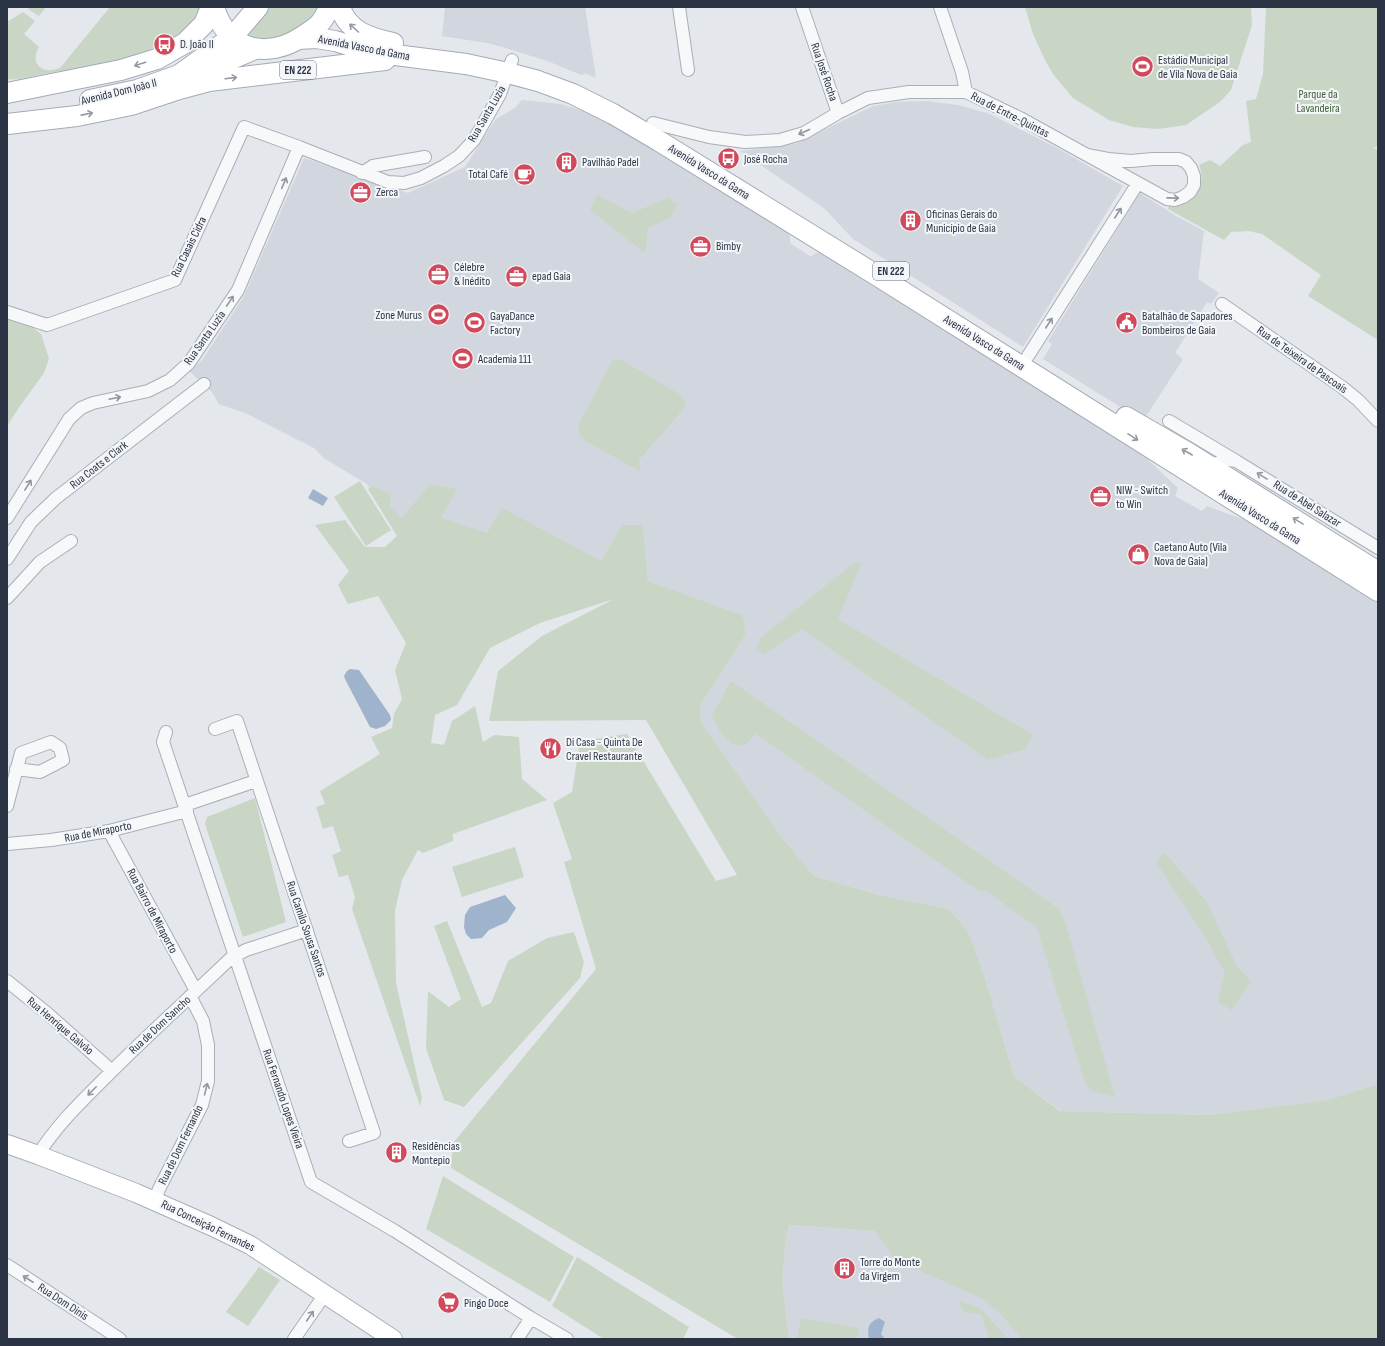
<svg xmlns="http://www.w3.org/2000/svg" width="1385" height="1346" font-family="'Sofia Sans Condensed',sans-serif">
	<style>
		.built { fill: #d2d6de }
		.green { fill: #c9d6c5 }
		.water { fill: #9fb4cc }
		.lines { fill: none; stroke-linecap: round; stroke-linejoin: round }
		.minor-casing { stroke: #a9aeb7; stroke-width: 14 }
		.secondary-casing { stroke: #a9aeb7; stroke-width: 20 }
		.primary-casing { stroke: #a3abb8; stroke-width: 22 }
		.minor { stroke: #f7f8fa; stroke-width: 12 }
		.secondary { stroke: #fff; stroke-width: 18 }
		.primary { stroke: #fff; stroke-width: 20 }
		.oneway { stroke: #959aa2 }
		.oneway2 { stroke: #9196a0 }
		.labels { text-anchor: middle; dominant-baseline: central; stroke-width: 4; stroke-linejoin: round; paint-order: stroke }
		.shield { fill: #f4f6f9; stroke: #676e7b; stroke-width: 1 }
		.shield-label { font-size: 11px; font-weight: bold; fill: #2b3445 }
		.poi-label { font-size: 12px; fill: #2b3445; stroke: #f4f6f9; text-anchor: start }
		.street-label { font-size: 12px; fill: #2b3445; stroke: #f4f6f9 }
		.park-label { font-size: 12px; fill: #3f6138; stroke: #f4f6f9 }
	</style>
	<rect width="100%" height="100%" fill="#e4e7ec"/>
	<path class="built" d="M445,7h140l11,71 -11,-5 -2,2h-2l-31,-13 -44,-14 -19,-5 -45,-7z
		M522,100l38,4 24,7 46,23 159,99 1,5v5l21,14 3,-3 4,-1h2l6,3 1,-1 316,200 35,33 -3,8 27,15 5,-5 46,17 125,79v482l-51,16 -118,15 -148,-4 -47,-35 -29,-98 -17,-47 -19,-22 -70,-14 -65,-19 -30,-36 -83,-118 -1,-16 46,-72 -3,-19 -95,-34 -5,-56h-21l-21,36 -105,-22 -72,1 -48,-42 -9,-14 -42,-25 -11,-11 -69,-35 -26,-9 -7,-12 -22,-20 13,-13 41,-63 60,-138 104,35 57,-26 31,-48 19,-11z
		M926,101l32,4 32,9 67,34 66,38 -100,161 -170,-108 -29,-31 -84,-57 55,-7 78,-38 24,-4z
		M1140,193l36,23 28,15 -6,48 21,14 -8,11 -4,-2 -32,51 8,6 -40,62 -100,-62 9,-15 -4,-3z
		M789,1225l86,6 224,108h-310l-7,-57 4,-45z"/>
	<path class="green" d="M31,7h15l-7,9 -11,-7z
		M110,7h90c-14,46 -110,60 -151,66 -11,2 -32,8 -42,6v-57l16,-10 12,9 -11,13 15,13c-10,17 4,28 21,21z
		M270,7h51l-15,17 -24,13 -12,2 -21,-1v-5z
		M1025,7h226l1,18 -21,65 -11,12 -34,23 -28,4 -25,-2 -24,-7 -36,-22 -20,-24 -8,-14 -12,-26z
		M1266,7h112v140h-5l5,4v189l-70,-44 13,-21 -59,-41 -13,-3 -18,1 -7,8 -56,-31 1,-3c23,1 39,-19 30,-41l11,-5 10,6 23,-21 8,-3 -5,-41 10,-2 7,-25z
		M597,195l35,18 36,-15 9,6 -6,13 -23,11 -3,25 -55,-43z
		M7,318l26,10 8,6 8,25 -5,14 -24,33 -13,20z
		M620,359l61,36 5,11 -47,54 1,11 -55,-30 -5,-6 -2,-9 34,-65z
		M360,481l31,49 -25,16 -32,-49z
		M430,484l27,5 -16,29 46,15 15,-25 99,53 21,-36h21l5,56 95,34 3,19 -46,72 1,16 83,118 30,36 65,19 70,14 19,22 17,47 29,98 46,35 149,4 118,-15 51,-16v255h-356l-23,-27 -18,-14 -85,-38 -21,-29 -86,-6 -3,12 -4,45 7,57h-51l-287,-171 2,-25 143,-174 -32,-107 8,-3 -19,-56 19,-11 8,-51 47,-7 89,147 21,-6 -91,-155 -157,1 9,-50 44,-35 72,-37 -74,24 -50,25 -33,57 -22,10 -4,28 13,2 8,-24 23,-15 8,36 11,-7 25,2 3,42 25,21 -94,34v7l-30,12 -5,-3 -16,30 -7,31 1,72 26,115 -2,8 -68,-197 3,-12 -7,-22 -9,2 -7,-22 9,-4 -8,-25 -10,3 -7,-22 9,-3 -5,-13 60,-37 -9,-17 21,-9 2,-14 8,-15 -7,-29 11,-27 -28,-47 -30,8 -10,-19 11,-14 -34,-46 30,-5 20,27h20l12,-11 -29,-47 4,-3 19,8 -1,13 12,11z
		M855,562l6,2 -23,55 195,116 -8,14 -37,11 -186,-131 -37,25 -9,-4 4,-12z
		M731,681l328,228 7,15 49,173 -24,-6 -7,-11 -47,-152 -49,-36 -9,-1 -223,-157 -11,11 -13,-1 -12,-12 -8,-17z
		M255,798l31,124 -43,15 -38,-113 2,-7z
		M515,847l9,30 -62,20 -10,-30z
		M1165,853l42,49 29,63 15,16 -20,29 -13,-8 7,-29 -18,-33 -51,-78z
		M447,921l35,86 9,-4 17,-42 39,-23 27,-6 10,30 -4,16 -116,129 -20,-7 -18,-52 2,-57 21,16 12,-8 -27,-73z
		M443,1176l131,81 -24,45 -124,-73z
		M577,1257l112,70 -6,12h-79l-52,-33z
		M259,1267l21,13 -32,46 -22,-14z
		M959,1301l20,7 5,4 24,27h-19l-8,-25 -18,-2z
		M801,1318l58,10 -2,11h-60z"/>
	<path class="water" d="M313,489l15,9 -5,8 -15,-8z
		M350,669l9,1 31,45 1,5 -6,6 -9,3 -6,-2 -25,-48 -1,-3 3,-5z
		M505,895l11,13 -9,14 -18,8 -7,8 -11,1 -5,-5 -2,-7 1,-12 5,-8z
		M879,1318l6,4 -4,12 4,5h-16c-2,-12 -1,-16 10,-21z"/>
	<g class="lines">
		<defs>
			<path id="minor" d="M679,7l9,63
				M802,7l36,106
				M940,7l22,65 4,20
				M653,123l56,14 36,5 35,-2 24,-7 34,-20 30,-15 41,-6h57l54,26 67,37 51,28 29,16 8,1 8,-3 7,-5 4,-7v-9l-3,-8 -5,-6 -7,-3h-26l-22,2 -23,-2 -21,-4
				M362,173l11,-7 52,-9
				M1222,304l120,83 16,13 20,21
				M7,312l40,13 128,-45 69,-153 55,20 89,35 16,1 17,-5 23,-12 15,-10 15,-16 26,-46 12,-34
				M1028,356l110,-173
				M1169,421l67,40
				M1209,465l20,-5 7,1 142,87
				M7,518l62,-99 12,-11 12,-5 55,-12 22,-11 19,-17 49,-73 61,-143
				M7,559l24,-37 25,-24 148,-114
				M7,598l33,-36 31,-21
				M215,729l22,-8 137,412 -25,8
				M166,732l-3,10 148,440 84,49 136,87 36,21
				M185,805l71,-24
				M7,806l14,-53 30,-11 9,6 3,12 -23,12 -24,-3
				M109,831l87,160
				M7,844l44,-4 58,-9 78,-20
				M7,981l41,33 64,57
				M38,1155c20,-32 47,-57 73,-83 39,-39 80,-76 120,-114l15,-8 61,-20
				M155,1201l4,-12 43,-84 6,-24v-36l-5,-24 -13,-25
				M7,1265l113,74
				M294,1339l31,-45
				M517,1339l14,-21"/>
			<path id="secondary" d="M7,1144l31,11 98,38 75,33 39,19 143,94"/>
			<path id="primary" d="M214,7c13,44 53,53 89,29 14,-9 20,-13 26,-29
				M340,7c8,25 30,31 53,36
				M240,28l18,-21
				M298,39l18,-1 19,3 37,11 94,12 42,9 30,8 35,13 40,20 46,27 222,137 497,313
				M196,79l33,-19 26,-11
				M7,93l114,-23 36,-11 28,-16 19,-19 7,-17
				M90,100l47,-10 42,-15 42,-30
				M7,124l70,-8 54,-11 48,-16 30,-8 176,-21
				M1126,417l64,37 188,118"/>
		</defs>
		<use href="#minor" class="minor-casing"/>
		<use href="#secondary" class="secondary-casing"/>
		<use href="#primary" class="primary-casing"/>
		<use href="#minor" class="minor"/>
		<use href="#secondary" class="secondary"/>
		<use href="#primary" class="primary"/>
	</g>
	<defs><path id="oneway-shaft" d="M-6 0H5M1.5-3L5.5 0L1.5 3" fill="none" stroke-width="1.6" stroke-linecap="round" stroke-linejoin="round"/></defs>
	<g class="oneway">
		<use href="#oneway-shaft" transform="translate(354 28) rotate(-138)"/>
		<use href="#oneway-shaft" transform="translate(140 64) rotate(162)"/>
		<use href="#oneway-shaft" transform="translate(231 78) rotate(-7)"/>
		<use href="#oneway-shaft" transform="translate(87 114) rotate(-11)"/>
		<use href="#oneway-shaft" transform="translate(1133 437) rotate(32)"/>
		<use href="#oneway-shaft" transform="translate(1187 452) rotate(-150)"/>
		<use href="#oneway-shaft" transform="translate(1298 521) rotate(-148)"/>
	</g>
	<g class="oneway2">
		<use href="#oneway-shaft" transform="translate(804 132) rotate(156)"/>
		<use href="#oneway-shaft" transform="translate(284 183) rotate(-67)"/>
		<use href="#oneway-shaft" transform="translate(1173 198) rotate(1)"/>
		<use href="#oneway-shaft" transform="translate(1118 213) rotate(-57)"/>
		<use href="#oneway-shaft" transform="translate(230 301) rotate(-56)"/>
		<use href="#oneway-shaft" transform="translate(1049 323) rotate(-57)"/>
		<use href="#oneway-shaft" transform="translate(115 398) rotate(-12)"/>
		<use href="#oneway-shaft" transform="translate(1262 476) rotate(-148)"/>
		<use href="#oneway-shaft" transform="translate(28 485) rotate(-58)"/>
		<use href="#oneway-shaft" transform="translate(206 1089) rotate(-76)"/>
		<use href="#oneway-shaft" transform="translate(92 1091) rotate(135)"/>
		<use href="#oneway-shaft" transform="translate(28 1279) rotate(-147)"/>
		<use href="#oneway-shaft" transform="translate(310 1316) rotate(-56)"/>
	</g>
	<defs>
		<symbol id="bus-disc" viewBox="-11 -11 22 22"><circle r="9.5" fill="#d1495b" stroke="#f4f6f9"/><path d="M-5-6H5V4H4V6H2V4H-2V6H-4V4H-5ZM-3.5-4V0h7V-4ZM-3.5 1.2v1.5H-2V1.2ZM2 1.2v1.5H3.5V1.2Z" fill="#fff"/></symbol>
		<symbol id="stadium-disc" viewBox="-11 -11 22 22"><circle r="9.5" fill="#d1495b" stroke="#f4f6f9"/><path d="M0-5a6.5 5 0 1 0 0 10a6.5 5 0 1 0 0-10ZM-3.5-1.8h7v3.6h-7Z" fill="#fff"/></symbol>
		<symbol id="building-disc" viewBox="-11 -11 22 22"><circle r="9.5" fill="#d1495b" stroke="#f4f6f9"/><path d="M-4-6H4V6H1V3H-1V6H-4ZM-2.5-4.3h1.7v1.8h-1.7ZM.8-4.3h1.7v1.8H.8ZM-2.5-1h1.7V.8h-1.7ZM.8-1h1.7V.8H.8Z" fill="#fff"/></symbol>
		<symbol id="cafe-disc" viewBox="-11 -11 22 22"><circle r="9.5" fill="#d1495b" stroke="#f4f6f9"/><path d="M-5.5-4.5H6V0H3Q3 3.5 0 3.5H-2.5Q-5.5 3.5-5.5 0ZM3-3.2v2h1.7v-2ZM-6 4.5H4V6H-6Z" fill="#fff"/></symbol>
		<symbol id="office-disc" viewBox="-11 -11 22 22"><circle r="9.5" fill="#d1495b" stroke="#f4f6f9"/><path d="M-6-3h4V-5.5h4V-3h4V5H-6ZM-1-4.5V-3h2v-1.5ZM-6 0V1H6V0Z" fill="#fff"/></symbol>
		<symbol id="civic-disc" viewBox="-11 -11 22 22"><circle r="9.5" fill="#d1495b" stroke="#f4f6f9"/><path d="M-.6-6.5H3V-4.5H.6V-3L4-1V1h2V6H-6V1h2V-1L-.6-3ZM-1.2 2.5V6h2.4V2.5Z" fill="#fff"/></symbol>
		<symbol id="shop-disc" viewBox="-11 -11 22 22"><circle r="9.5" fill="#d1495b" stroke="#f4f6f9"/><path d="M-5-2.5h2.3a2.7 3.5 0 0 1 5.4 0H5L5.5 6h-11ZM-1.5-2.5h3a1.5 2.3 0 0 0-3 0Z" fill="#fff"/></symbol>
		<symbol id="restaurant-disc" viewBox="-11 -11 22 22"><circle r="9.5" fill="#d1495b" stroke="#f4f6f9"/><path d="M-5-6h1v4h1v-4h1v4h1v-4h1v5L-1.5 .5V6h-2V.5L-5-1ZM5-6V6H3V1.5H1.5Q1.5-4 5-6Z" fill="#fff"/></symbol>
		<symbol id="supermarket-disc" viewBox="-11 -11 22 22"><circle r="9.5" fill="#d1495b" stroke="#f4f6f9"/><path d="M-6-5.5h2.5l.6 2H6L4.5 2H-2.5L-4.4-4H-6ZM-1.5 3.2a1.3 1.3 0 1 0 .1 0ZM3 3.2a1.3 1.3 0 1 0 .1 0Z" fill="#fff"/></symbol>
	</defs>
	<g fill-rule="evenodd">
		<use href="#bus-disc" x="152" y="32" width="25" height="25"/>
		<use href="#stadium-disc" x="1130" y="54" width="25" height="25"/>
		<use href="#bus-disc" x="716" y="146" width="25" height="25"/>
		<use href="#building-disc" x="554" y="150" width="25" height="25"/>
		<use href="#cafe-disc" x="512" y="162" width="25" height="25"/>
		<use href="#office-disc" x="348" y="180" width="25" height="25"/>
		<use href="#building-disc" x="898" y="208" width="25" height="25"/>
		<use href="#office-disc" x="688" y="234" width="25" height="25"/>
		<use href="#office-disc" x="426" y="262" width="25" height="25"/>
		<use href="#office-disc" x="504" y="264" width="25" height="25"/>
		<use href="#stadium-disc" x="426" y="302" width="25" height="25"/>
		<use href="#stadium-disc" x="462" y="310" width="25" height="25"/>
		<use href="#civic-disc" x="1114" y="310" width="25" height="25"/>
		<use href="#stadium-disc" x="450" y="346" width="25" height="25"/>
		<use href="#office-disc" x="1088" y="484" width="25" height="25"/>
		<use href="#shop-disc" x="1126" y="542" width="25" height="25"/>
		<use href="#restaurant-disc" x="538" y="736" width="25" height="25"/>
		<use href="#building-disc" x="384" y="1140" width="25" height="25"/>
		<use href="#building-disc" x="832" y="1256" width="25" height="25"/>
		<use href="#supermarket-disc" x="436" y="1290" width="25" height="25"/>
	</g>
	<g class="labels">
		<g class="shield">
			<rect x="280" y="61" width="36" height="18" rx="3"/>
			<rect x="873" y="262" width="36" height="18" rx="3"/>
		</g>
		<g class="shield-label">
			<text x="298" y="70">EN 222</text>
			<text x="891" y="271">EN 222</text>
		</g>
		<g class="poi-label">
			<text x="180" y="44">D. João II</text>
			<text x="1158" y="60">Estádio Municipal<tspan x="1158" dy="14">de Vila Nova de Gaia</tspan></text>
			<text x="744" y="159">José Rocha</text>
			<text x="582" y="162">Pavilhão Padel</text>
			<text x="508" y="174" text-anchor="end">Total Café</text>
			<text x="376" y="192">Zerca</text>
			<text x="926" y="214">Oficinas Gerais do<tspan x="926" dy="14">Município de Gaia</tspan></text>
			<text x="716" y="246">Bimby</text>
			<text x="454" y="267">Célebre<tspan x="454" dy="14">&amp; Inédito</tspan></text>
			<text x="532" y="276">epad Gaia</text>
			<text x="422" y="315" text-anchor="end">Zone Murus</text>
			<text x="490" y="316">GayaDance<tspan x="490" dy="14">Factory</tspan></text>
			<text x="1142" y="316">Batalhão de Sapadores<tspan x="1142" dy="14">Bombeiros de Gaia</tspan></text>
			<text x="478" y="359">Academia 111</text>
			<text x="1116" y="490">NIW - Switch<tspan x="1116" dy="14">to Win</tspan></text>
			<text x="1154" y="547">Caetano Auto (Vila<tspan x="1154" dy="14">Nova de Gaia)</tspan></text>
			<text x="566" y="742">Di Casa - Quinta De<tspan x="566" dy="14">Cravel Restaurante</tspan></text>
			<text x="412" y="1146">Residências<tspan x="412" dy="14">Montepio</tspan></text>
			<text x="860" y="1262">Torre do Monte<tspan x="860" dy="14">da Virgem</tspan></text>
			<text x="464" y="1303">Pingo Doce</text>
		</g>
		<g class="street-label">
			<text transform="translate(364 48) rotate(11)">Avenida Vasco da Gama</text>
			<text transform="translate(824 72) rotate(71)">Rua José Rocha</text>
			<text transform="translate(119 92) rotate(-14)">Avenida Dom João II</text>
			<text transform="translate(487 114) rotate(-60)">Rua Santa Luzia</text>
			<text transform="translate(1010 115) rotate(27)">Rua de Entre-Quintas</text>
			<text transform="translate(709 172) rotate(32)">Avenida Vasco da Gama</text>
			<text transform="translate(189 247) rotate(-64)">Rua Casais Cidra</text>
			<text transform="translate(205 338) rotate(-55)">Rua Santa Luzia</text>
			<text transform="translate(984 343) rotate(32)">Avenida Vasco da Gama</text>
			<text transform="translate(1302 360) rotate(35)">Rua de Teixeira de Pascoais</text>
			<text transform="translate(99 465) rotate(-38)">Rua Coats e Clark</text>
			<text transform="translate(1307 504) rotate(32)">Rua de Abel Salazar</text>
			<text transform="translate(1260 517) rotate(32)">Avenida Vasco da Gama</text>
			<text transform="translate(98 832) rotate(-11)">Rua de Miraporto</text>
			<text transform="translate(152 911) rotate(62)">Rua Bairro de Miraporto</text>
			<text transform="translate(306 929) rotate(71)">Rua Camilo Sousa Santos</text>
			<text transform="translate(160 1025) rotate(-43)">Rua de Dom Sancho</text>
			<text transform="translate(60 1026) rotate(40)">Rua Henrique Galvão</text>
			<text transform="translate(283 1099) rotate(71)">Rua Fernando Lopes Vieira</text>
			<text transform="translate(181 1145) rotate(-64)">Rua de Dom Fernando</text>
			<text transform="translate(208 1226) rotate(26)">Rua Conceição Fernandes</text>
			<text transform="translate(63 1302) rotate(33)">Rua Dom Dinis</text>
		</g>
		<g class="park-label">
			<text x="1318" y="94">Parque da<tspan x="1318" dy="14">Lavandeira</tspan></text>
		</g>
	</g>
	<rect width="1385" height="1346" fill="none" stroke="#2b3445" stroke-width="16"/>
</svg>
